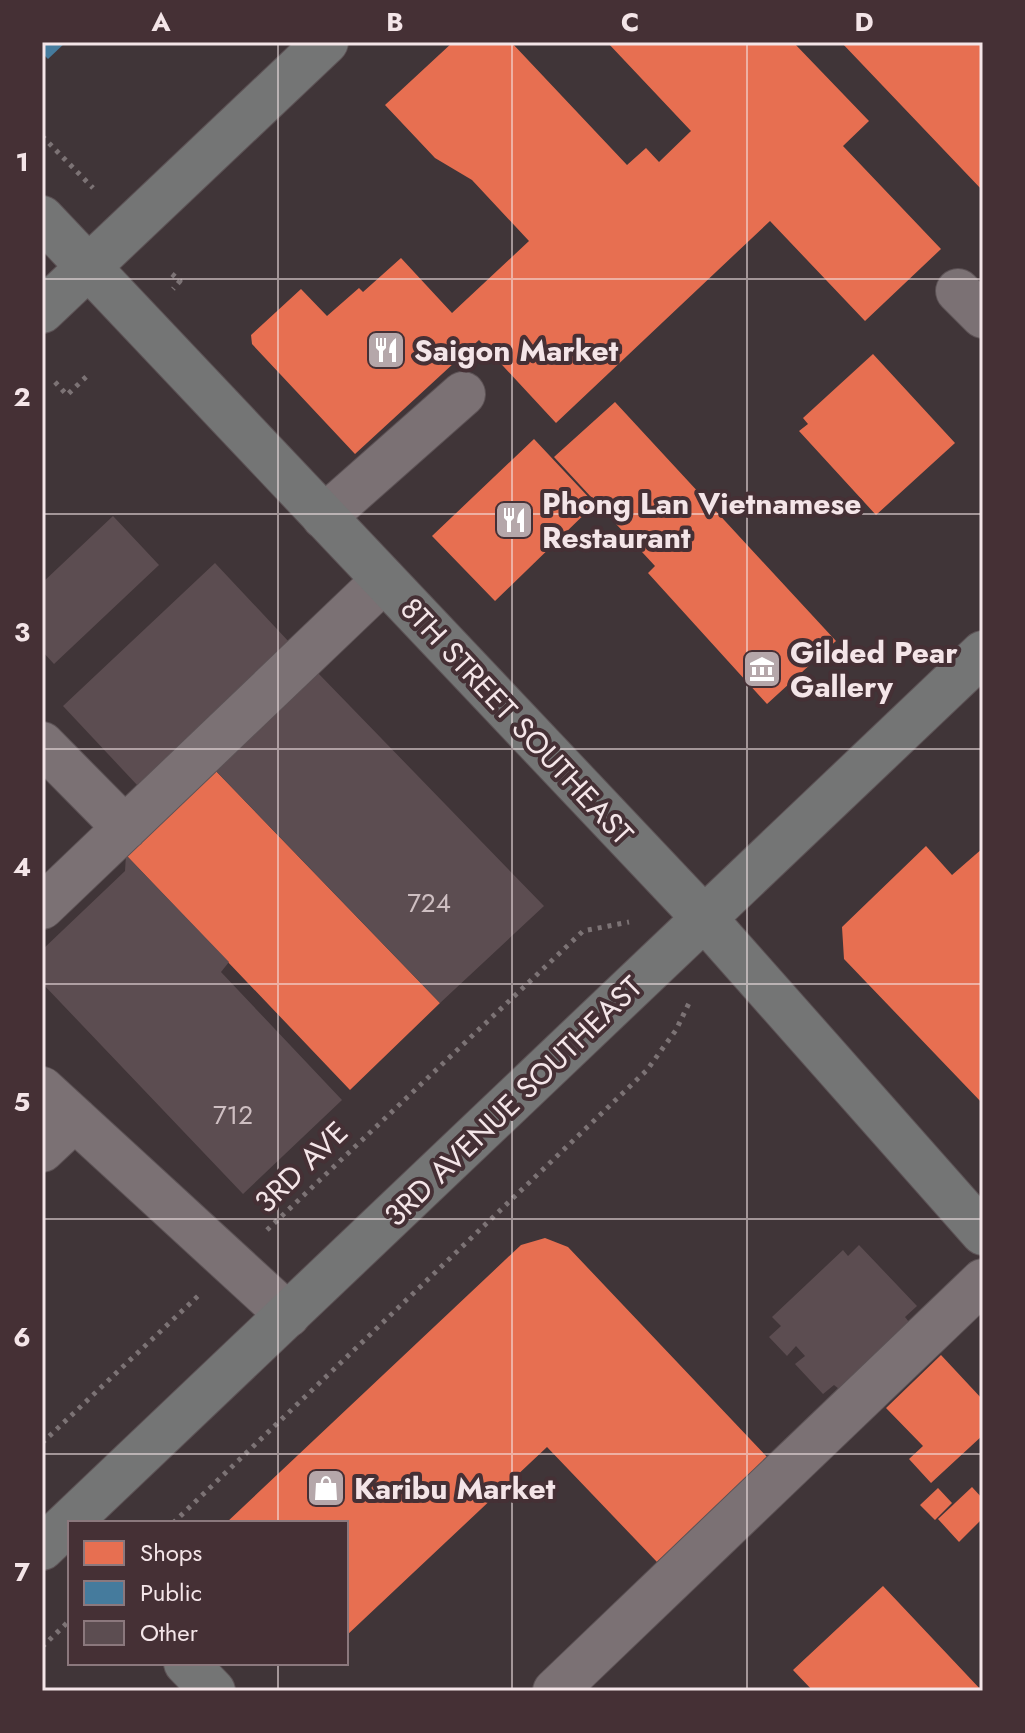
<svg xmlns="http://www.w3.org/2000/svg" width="1025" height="1733" font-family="Jost,sans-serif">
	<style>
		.shops { fill: #e76f51 }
		.public { fill: #457b9d }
		.building { fill: #5c4d51 }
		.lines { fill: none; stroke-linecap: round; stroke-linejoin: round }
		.minor-casing { stroke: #5c5255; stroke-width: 46 }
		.major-casing { stroke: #5c5255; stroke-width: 46 }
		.path { stroke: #7c7375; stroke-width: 5; stroke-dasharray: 4 6; stroke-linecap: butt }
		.minor { stroke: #7b7174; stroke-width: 44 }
		.major { stroke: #747575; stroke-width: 44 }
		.grid { fill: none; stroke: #f4e5e8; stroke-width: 2; stroke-opacity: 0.55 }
		.labels { text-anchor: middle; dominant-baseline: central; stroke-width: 8; stroke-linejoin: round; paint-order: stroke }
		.number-label { font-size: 26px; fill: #cebfc2 }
		.poi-label { font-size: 30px; font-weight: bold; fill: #f4e5e8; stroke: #453035; text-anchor: start }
		.street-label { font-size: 30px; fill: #f4e5e8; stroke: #453035 }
		.neatline { fill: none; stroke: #f4e5e8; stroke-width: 3 }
		.grid-label { font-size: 26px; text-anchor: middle; font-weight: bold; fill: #f4e5e8 }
	</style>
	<rect width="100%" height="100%" fill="#403538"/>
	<path class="shops" d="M453,42h58l116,123 19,-17 13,14 32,-31 -84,-89h186l76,79 -26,25 98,103 -76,72 -95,-100 -214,202 -77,-83 -124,114 -103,-110 -1,-9 50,-46 26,27 32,-28 4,4 38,-34 51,55 77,-72 -57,-61 -37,-22 -50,-53z
		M841,42h142v149z
		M873,354l82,89 -79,72 -77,-84 9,-7 -5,-6z
		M615,402l221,239 -69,63 -119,-131 7,-7 -101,-109z
		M534,439l61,65 -100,97 -63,-65z
		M215,770l225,233 -90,87 -224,-235z
		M926,846l26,29 31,-27v256l-139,-145 -2,-32z
		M545,1238l23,9 200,211 -111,104 -110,-115 -201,189v-113h-120l295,-278z
		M941,1355l42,45v35l-52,48 -22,-24 14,-13 -37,-38z
		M972,1487l11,12v19l-24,24 -21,-23z
		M938,1488l14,15 -17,17 -15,-15z
		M883,1586l99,105h-169l-20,-21z"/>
	<path class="public" d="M42,42h24l-18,17 -6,-6z"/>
	<path class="building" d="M113,516l46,49 -105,99 -12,-13v-68z
		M215,563l75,80 -152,143 -75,-80z
		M317,672l227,234 -104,97 -225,-233z
		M126,855l103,107 -8,10 121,128 -99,94 -201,-211v-33l83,-79z
		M859,1245l58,61 -12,11 4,5 -70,67 -5,-4 -11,9 -28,-30 10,-8 -9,-10 -9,10 -18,-19 12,-11 -9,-9 71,-67 5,6z"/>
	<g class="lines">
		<defs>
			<path id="minor" d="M958,291l25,25
				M324,517l139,-123
				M42,744l83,84
				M42,907l342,-327
				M42,1089l246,226
				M42,1150l33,-31
				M555,1691l428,-410"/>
			<path id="major" d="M42,218l663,701 278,314
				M42,311l284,-269
				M42,1548l941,-895
				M186,1663l27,28"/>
		</defs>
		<use href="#minor" class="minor-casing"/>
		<use href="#major" class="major-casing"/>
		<path class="path" d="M42,136l51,52
			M172,274l8,7 -7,8
			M55,382l12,13 20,-19
			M267,1230l316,-299 46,-9
			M42,1443l157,-148
			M173,1523l474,-453 29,-40 15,-31
			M42,1647l28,-27"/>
		<use href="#minor" class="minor"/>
		<use href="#major" class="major"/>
	</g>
	<path class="grid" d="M278,42v1481M512,42v1649M747,42v1649M42,279h941M42,514h941M42,749h941M42,984h941M42,1219h941M42,1454h941M278,1663v28"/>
	<defs>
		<symbol id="restaurant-square" viewBox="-11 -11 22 22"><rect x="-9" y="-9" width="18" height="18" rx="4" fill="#b5a7aa" stroke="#453035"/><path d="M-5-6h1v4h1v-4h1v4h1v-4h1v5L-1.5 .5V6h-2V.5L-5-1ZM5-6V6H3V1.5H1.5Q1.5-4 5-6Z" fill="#fff"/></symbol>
		<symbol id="museum-square" viewBox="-11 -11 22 22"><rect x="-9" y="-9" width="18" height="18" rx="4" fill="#b5a7aa" stroke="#453035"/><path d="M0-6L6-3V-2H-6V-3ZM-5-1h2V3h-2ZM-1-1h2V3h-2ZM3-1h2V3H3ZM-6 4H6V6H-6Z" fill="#fff"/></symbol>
		<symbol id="shop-square" viewBox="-11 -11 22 22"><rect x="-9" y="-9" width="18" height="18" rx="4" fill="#b5a7aa" stroke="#453035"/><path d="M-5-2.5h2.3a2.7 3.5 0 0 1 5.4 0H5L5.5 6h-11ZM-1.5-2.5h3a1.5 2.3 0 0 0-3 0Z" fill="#fff"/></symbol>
	</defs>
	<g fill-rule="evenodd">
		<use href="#restaurant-square" x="364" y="328" width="44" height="44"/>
		<use href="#restaurant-square" x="492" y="498" width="44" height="44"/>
		<use href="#museum-square" x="740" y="647" width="44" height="44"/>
		<use href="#shop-square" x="304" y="1466" width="44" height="44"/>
	</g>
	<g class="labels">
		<g class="number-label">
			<text x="429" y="903">724</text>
			<text x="233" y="1115">712</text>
		</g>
		<g class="poi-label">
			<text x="414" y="350">Saigon Market</text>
			<text x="542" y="503">Phong Lan Vietnamese<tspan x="542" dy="34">Restaurant</tspan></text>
			<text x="790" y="652">Gilded Pear<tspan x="790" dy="34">Gallery</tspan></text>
			<text x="354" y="1488">Karibu Market</text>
		</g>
		<g class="street-label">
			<text transform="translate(517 721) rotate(47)">8TH STREET SOUTHEAST</text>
			<text transform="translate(513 1101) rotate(-44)">3RD AVENUE SOUTHEAST</text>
			<text transform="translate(301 1167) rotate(-44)">3RD AVE</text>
		</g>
	</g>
	<rect width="1025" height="1733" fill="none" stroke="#453035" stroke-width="88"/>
	<rect x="68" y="1521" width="280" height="144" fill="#453035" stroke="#8b787d" stroke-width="2"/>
	<rect x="84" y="1541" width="40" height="24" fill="#e76f51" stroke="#8b787d" stroke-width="2"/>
	<text x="140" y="1561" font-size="24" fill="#f4e5e8">Shops</text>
	<rect x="84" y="1581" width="40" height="24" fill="#457b9d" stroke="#8b787d" stroke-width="2"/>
	<text x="140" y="1601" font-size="24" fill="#f4e5e8">Public</text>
	<rect x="84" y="1621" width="40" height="24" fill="#5c4d51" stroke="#8b787d" stroke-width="2"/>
	<text x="140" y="1641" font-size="24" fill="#f4e5e8">Other</text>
	<rect x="44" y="44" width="937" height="1645" class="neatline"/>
	<g class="grid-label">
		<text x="161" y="31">A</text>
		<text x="395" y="31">B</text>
		<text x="630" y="31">C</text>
		<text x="864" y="31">D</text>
		<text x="22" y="171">1</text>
		<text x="22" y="406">2</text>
		<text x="22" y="641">3</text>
		<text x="22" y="876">4</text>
		<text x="22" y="1111">5</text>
		<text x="22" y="1346">6</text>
		<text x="22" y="1581">7</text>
	</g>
</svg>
